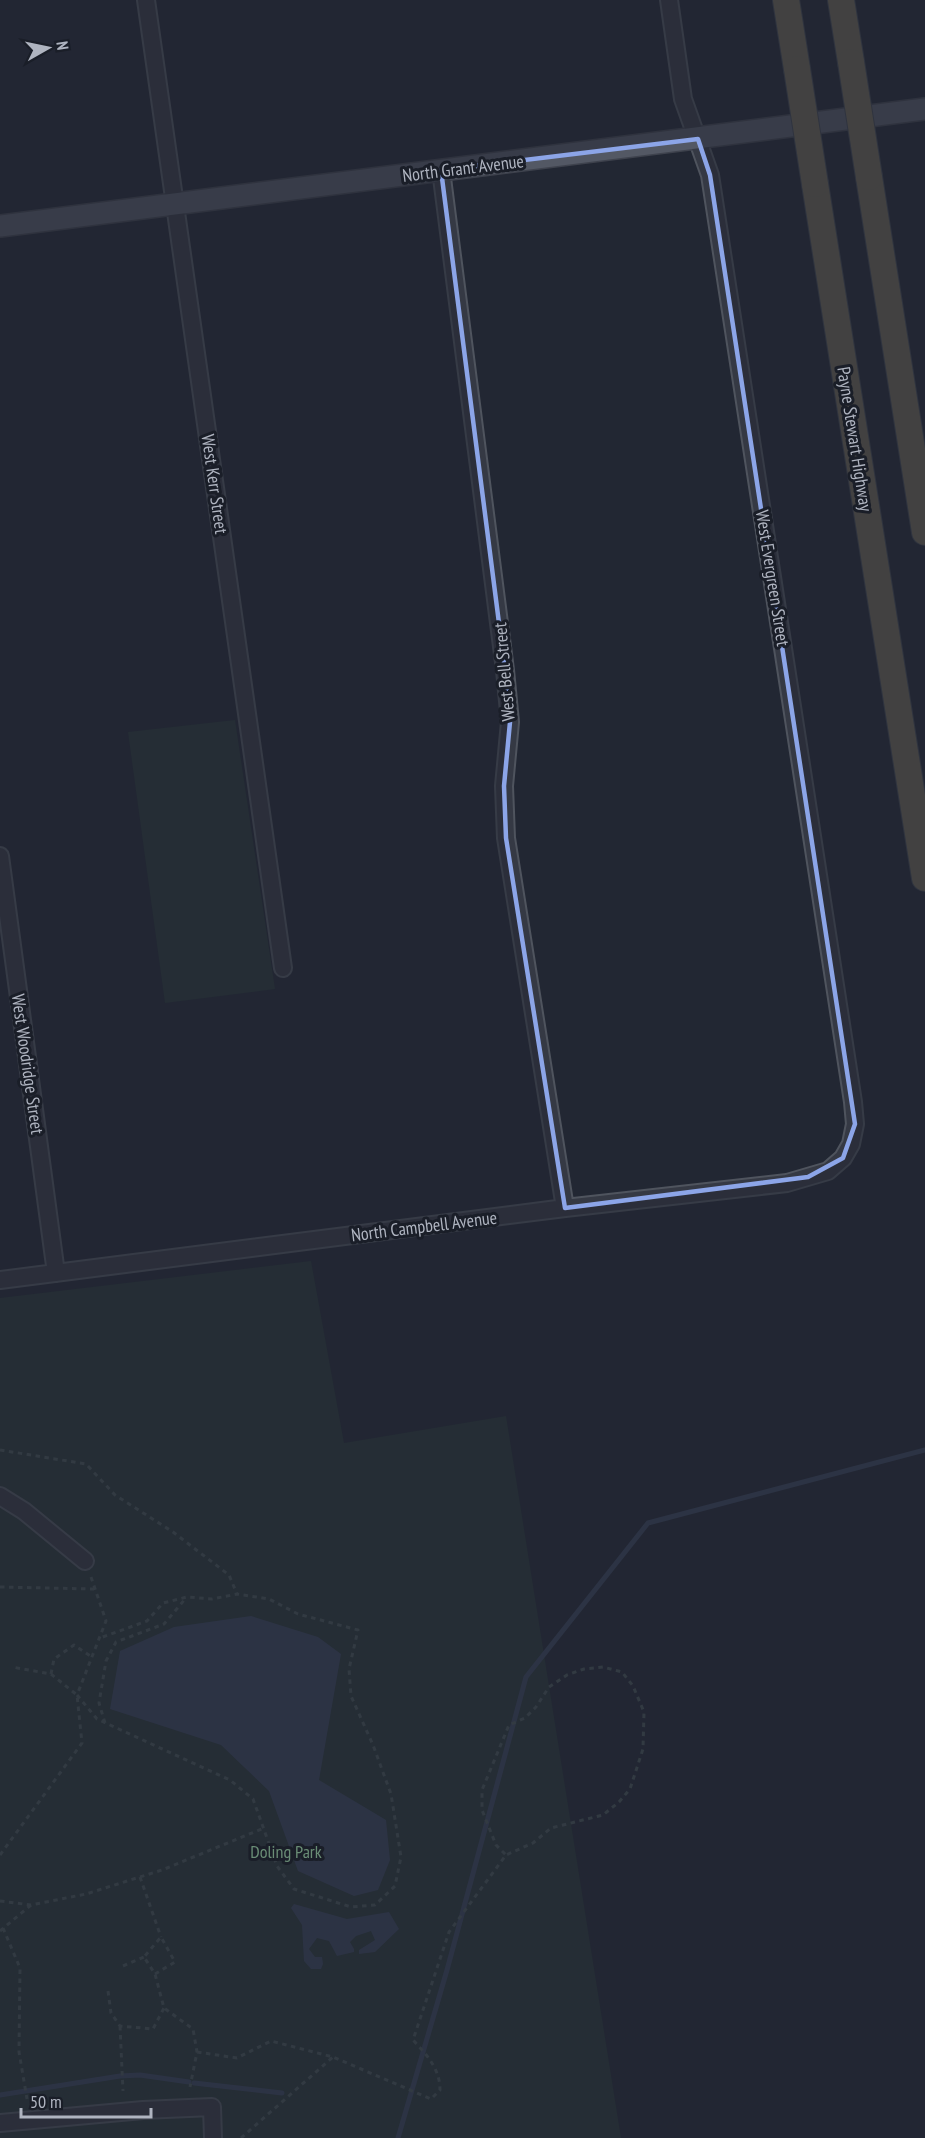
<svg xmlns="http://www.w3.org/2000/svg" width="925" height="2138" font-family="'PT Sans Narrow',sans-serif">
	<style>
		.green { fill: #283638 }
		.water { fill: #39435a }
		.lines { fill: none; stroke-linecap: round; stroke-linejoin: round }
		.stream { stroke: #39435a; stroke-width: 5 }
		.minor-casing { stroke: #4f545e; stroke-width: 20 }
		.major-casing { stroke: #3e424d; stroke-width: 24 }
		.highway-casing { stroke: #3f444e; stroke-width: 28 }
		.path { stroke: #455255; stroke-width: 3; stroke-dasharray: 4.5 4.5; stroke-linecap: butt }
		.minor { stroke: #353944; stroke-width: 16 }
		.major { stroke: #535864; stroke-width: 21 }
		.highway { stroke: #686353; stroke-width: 26 }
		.highway-bridge-casing { stroke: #3f444e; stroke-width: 28; stroke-linecap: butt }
		.highway-bridge { stroke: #686353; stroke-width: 26 }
		.marked { fill: none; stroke: #8ca5e8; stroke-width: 4.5; stroke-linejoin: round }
		.labels { text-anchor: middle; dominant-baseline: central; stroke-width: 6; stroke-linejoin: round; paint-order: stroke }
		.street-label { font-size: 18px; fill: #afb4c0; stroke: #1a1e28 }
		.park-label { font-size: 18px; fill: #6a8d76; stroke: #1a1e28 }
	</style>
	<rect width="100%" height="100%" fill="#222733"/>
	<path class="green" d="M235,720l40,269 -110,14 -37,-271z
		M311,1261l33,182 162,-27 115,722h-621v-840z"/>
	<path class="water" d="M251,1616l67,21 23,17 -22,126 67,40 4,40 -12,30 -24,6 -56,-25 -29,-80 -48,-46 -111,-36 10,-58 54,-24z
		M294,1904l53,15 42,-7 10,17 -24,23 -16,2v-4l16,-10 -4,-9 -15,5 -6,6 4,7v3l-17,4 -8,-15 -12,-3 -8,11 6,8h7l1,7 -2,5h-10l-7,-8 -2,-36 -11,-17z"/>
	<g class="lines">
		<path class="stream" d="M194,2083l88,10
			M0,2095l120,-19 20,-1 49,7
			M398,2138l49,-168 79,-293 122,-154 277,-73"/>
		<defs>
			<path id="minor" d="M146,0l137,968
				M441,170l64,500 5,52 -6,64 2,52 59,370
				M0,856l56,417
				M0,1280l565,-72 222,-25 41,-12 15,-13 8,-14 4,-20 -2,-22 -143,-927 -27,-76 -14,-99
				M0,1496l24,15 61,50
				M0,2123l143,-13 69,-3 1,31"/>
			<path id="major" d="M0,226l925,-117"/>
			<path id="highway" d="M786,0l11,69
				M841,0l10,62
				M869,177l56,355
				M815,184l110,694"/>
		</defs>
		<use href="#minor" class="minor-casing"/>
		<use href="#major" class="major-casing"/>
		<use href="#highway" class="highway-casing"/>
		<path class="path" d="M0,1450l86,14 29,31 58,37 56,43 8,19
			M91,1577l15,44 -29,74 20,24 133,61 23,19 24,67 17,23 57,18 24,-2 20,-19 6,-29 -10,-63 -18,-49 -22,-49 -2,-27 9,-39 -60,-16 -29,-15 -32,-5 -25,5 -25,-2 -24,6 -16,18 -47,17
			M0,1587l94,2
			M51,1674l3,-15 20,-14 18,12
			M105,1723l-6,-20 7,-42 10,-19 48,-18 22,-26
			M0,1855l82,-112 -5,-48 -26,-21 -39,-7
			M140,1877l21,60
			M0,1901l31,4 55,-11 76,-24 102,-42
			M3,1928l17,40 -1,84 8,47
			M0,1931l31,-26
			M123,1966l21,-9
			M155,1974l20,-12 -14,-25 -17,20 11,17 9,34 29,21 4,23 -7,35
			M108,1991l3,22 9,13 33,3 11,-21
			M120,2026l3,65
			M197,2052l40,6 34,-17 62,16 98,42 9,-9c0,-21 -13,-35 -27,-50l36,-108 57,-77 -10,-10 -14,-35v-20l27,-65 16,-7 11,-11 13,-20 18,-12 17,-6 19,-2 19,5 11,14 11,26 -1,37 -13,40 -11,13 -16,13 -52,13 -18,15 -27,12
			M241,2138l92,-81"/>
		<use href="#minor" class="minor"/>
		<use href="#major" class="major"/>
		<use href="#highway" class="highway"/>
		<defs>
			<path id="highway-bridge" d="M851,62l18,115
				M797,69l18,115"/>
		</defs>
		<use href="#highway-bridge" class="highway-bridge-casing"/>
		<use href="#highway-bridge" class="highway-bridge"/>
	</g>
	<path d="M0 0H925V2138H0ZM698,139l12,36 145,949 -12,34 -35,19 -243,31 -59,-370 -2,-52 6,-64 -5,-52 -64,-500z" fill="#222733" fill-opacity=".55" fill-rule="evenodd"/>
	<path class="marked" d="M698,139l12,36 145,949 -12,34 -35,19 -243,31 -59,-370 -2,-52 6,-64 -5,-52 -64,-500z"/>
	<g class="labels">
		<g class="street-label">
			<text transform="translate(463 168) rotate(-7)">North Grant Avenue</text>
			<text transform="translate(855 439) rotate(81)">Payne Stewart Highway</text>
			<text transform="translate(215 484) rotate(82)">West Kerr Street</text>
			<text transform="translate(773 578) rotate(81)">West Evergreen Street</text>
			<text transform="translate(504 672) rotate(-95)">West Bell Street</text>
			<text transform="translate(28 1064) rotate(82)">West Woodridge Street</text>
			<text transform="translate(424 1226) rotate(-7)">North Campbell Avenue</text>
		</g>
		<g class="park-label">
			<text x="286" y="1851">Doling Park</text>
		</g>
	</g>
	<g transform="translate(48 48) rotate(81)" stroke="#1a1e28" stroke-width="4.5" paint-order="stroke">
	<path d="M0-4.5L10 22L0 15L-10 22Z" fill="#afb4c0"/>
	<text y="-9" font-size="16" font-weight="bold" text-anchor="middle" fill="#afb4c0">N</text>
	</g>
	<path d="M21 2108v9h130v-9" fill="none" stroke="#afb4c0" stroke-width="3"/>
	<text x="30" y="2108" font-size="18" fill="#afb4c0" stroke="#1a1e28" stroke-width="4.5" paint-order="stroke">50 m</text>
</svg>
